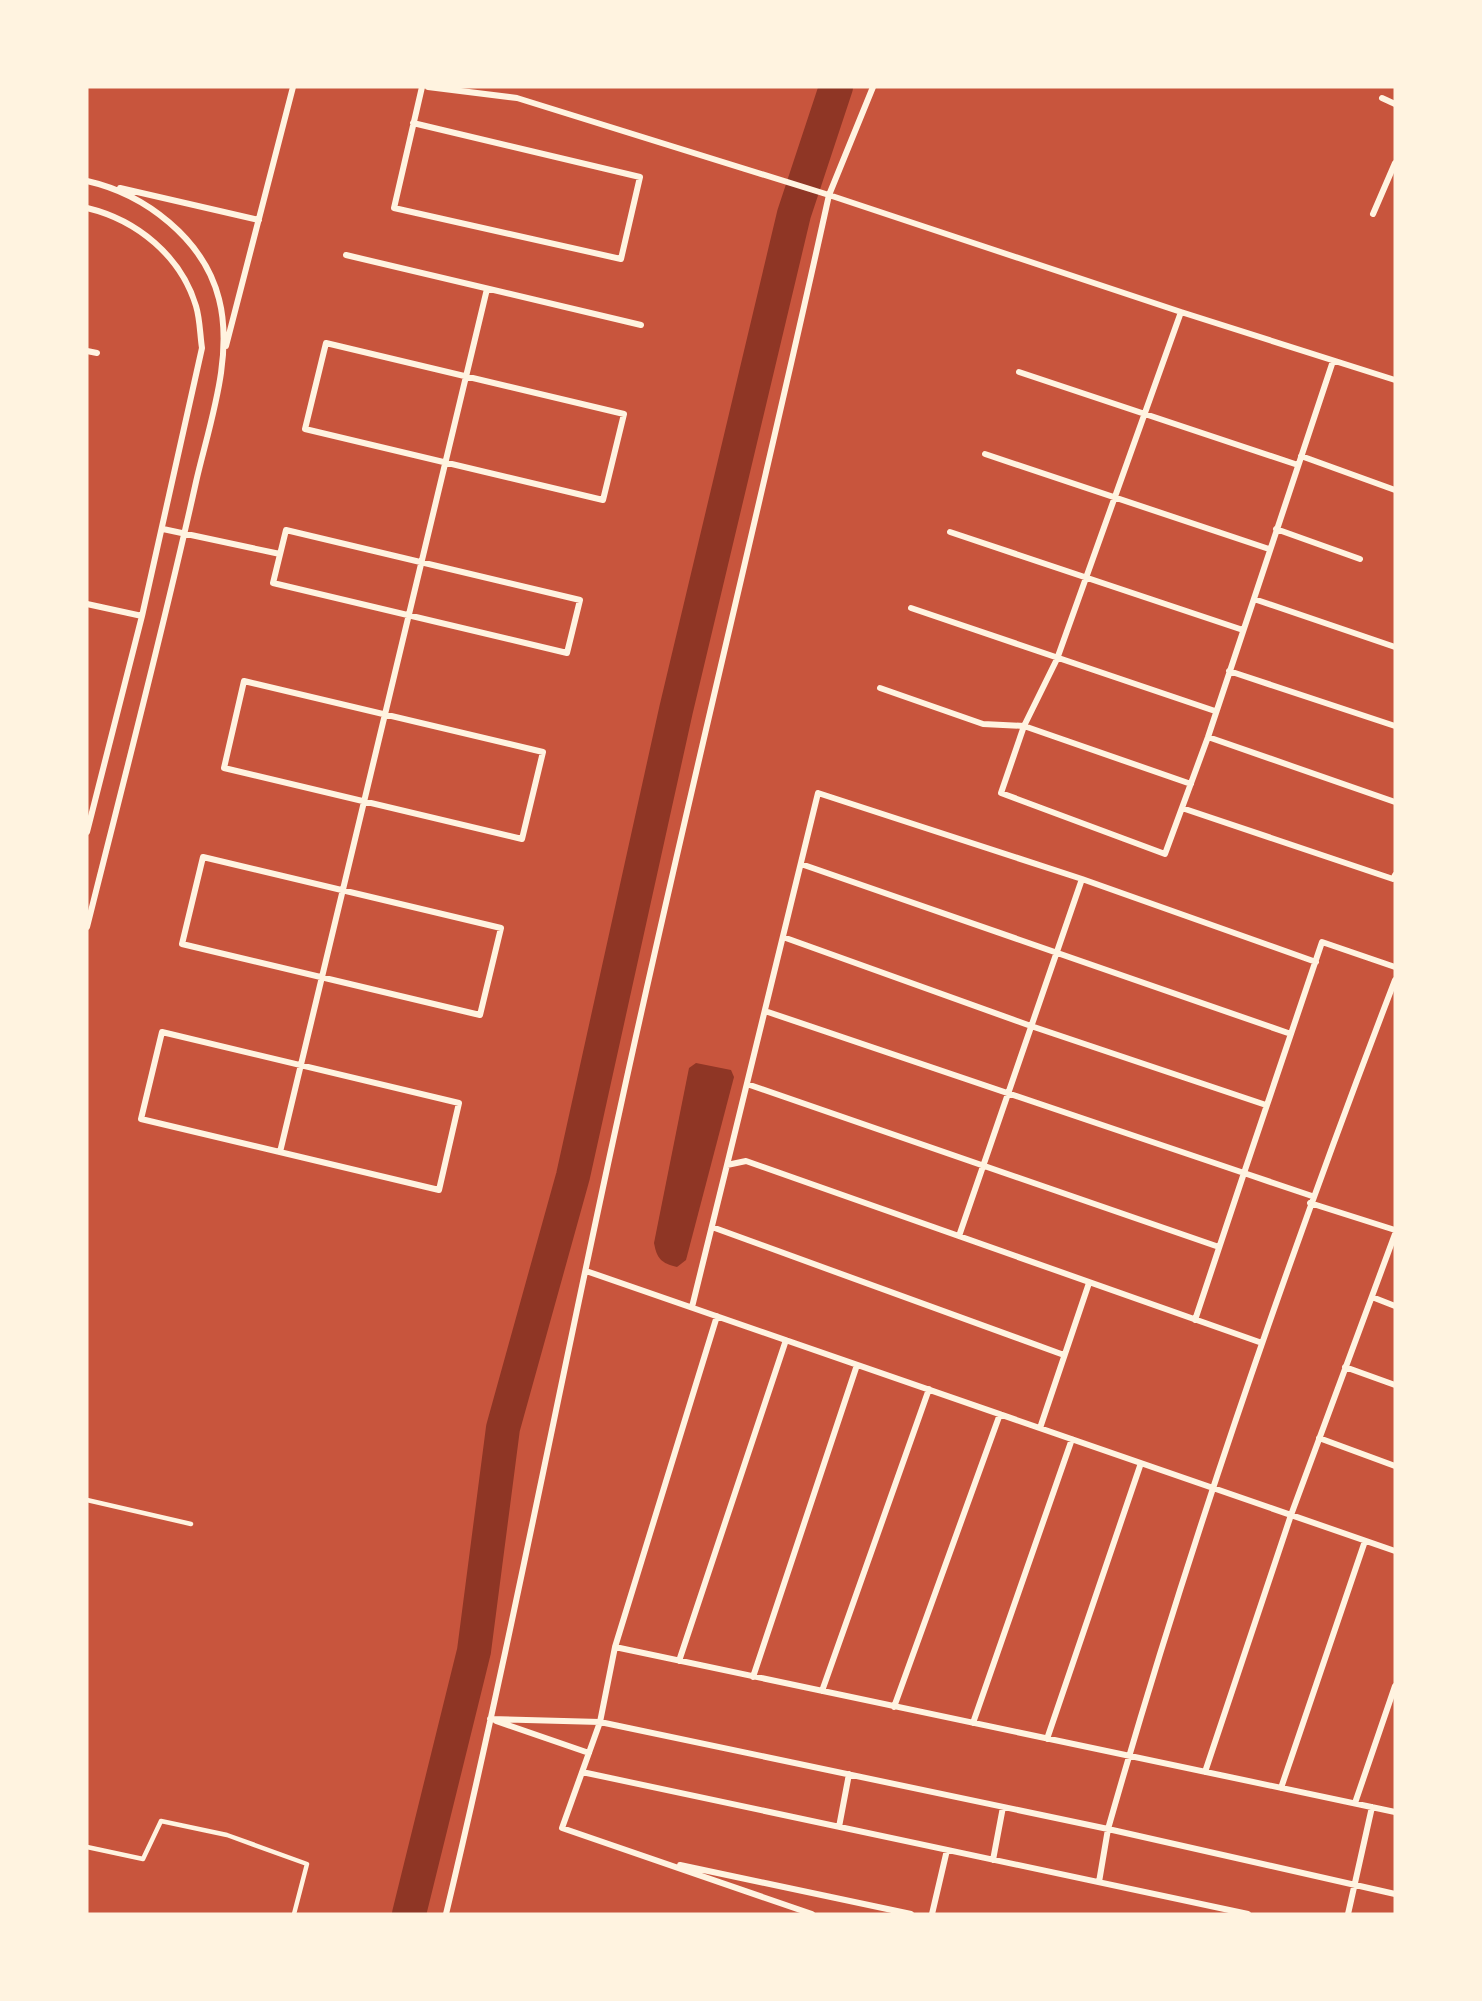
<svg xmlns="http://www.w3.org/2000/svg" width="1482" height="2001" font-family="'Titillium Web',sans-serif">
	<style>
		.water { fill: #8f3625 }
		.lines { fill: none; stroke-linecap: round; stroke-linejoin: round }
		.river { stroke: #8f3625; stroke-width: 34 }
		.service { stroke: #fff3e0; stroke-width: 4.5 }
		.minor { stroke: #fff3e0; stroke-width: 6 }
	</style>
	<rect width="100%" height="100%" fill="#c8553d"/>
	<path class="water" d="M696,1063l35,7 3,7 -48,183 -9,7c-16,-4 -20,-8 -23,-24l35,-175z"/>
	<g class="lines">
		<path class="river" d="M409,1914l65,-263 29,-223 70,-252 103,-466 118,-496 42,-127"/>
		<path class="service" d="M87,1500l104,24
			M87,1847l56,12 18,-38 66,14 80,29 -13,50"/>
		<path class="minor" d="M428,87l89,11 312,97c-67,305 -143,609 -209,914 -59,268 -110,538 -174,805
			M873,87l-44,108 352,117 214,68
			M1382,98l13,6
			M413,123l227,54 -19,82 -227,-51 28,-121
			M87,181c58,13 117,58 132,118 15,58 -10,126 -23,183 -33,149 -72,297 -109,445
			M120,188l139,32
			M87,208c50,12 94,48 109,98 4,13 4,29 6,42l-60,268 -55,216
			M1373,214l22,-51
			M346,255l295,70
			M1181,312l-124,347 -33,67 -23,67 164,61 43,-117 125,-376
			M326,343l298,71 -21,86 -298,-71z
			M226,346l67,-259
			M87,351l10,2
			M1019,372l279,93
			M985,454l284,95
			M1301,456l94,34
			M163,529l117,25
			M1276,529l84,30
			M286,530l294,70 -13,53 -294,-70z
			M950,532l293,98
			M1254,599l141,48
			M87,604l55,12
			M911,608l304,103
			M1229,671l166,55
			M244,681l299,71 -21,87 -298,-71z
			M880,688l103,36 41,2 167,58
			M1208,737l187,65
			M1182,808l211,71 2,-4
			M203,857l298,71 -21,87 -298,-71z
			M801,864l490,170
			M783,937l248,89 235,79
			M765,1011l479,162 -49,147
			M162,1032l297,71 -20,87 -298,-71z
			M747,1084l472,163
			M280,1152l207,-863
			M727,1165l91,-372 264,86 234,83
			M1312,1196l-68,-23 78,-231 73,25
			M1310,1203l85,27
			M712,1227l352,128
			M959,1236l123,-357
			M586,1271l809,280
			M1372,1297l23,9
			M692,1307l35,-142 19,-4 516,182
			M717,1316l-102,331 -15,75 -38,106 250,86
			M1345,1367l50,18
			M1040,1428l49,-145
			M1319,1438l76,28
			M615,1647l780,165
			M679,1661l107,-321
			M753,1677l104,-312
			M822,1691l107,-302
			M894,1707l106,-293
			M490,1719l110,3 508,107 287,65
			M496,1721l93,32
			M973,1723l99,-284
			M1047,1739l94,-276
			M582,1772l666,142
			M1205,1772l86,-257 104,-281
			M1281,1788l84,-247
			M1355,1803l40,-117
			M839,1827l10,-53
			M993,1860l10,-53
			M680,1865l231,49
			M1099,1882l9,-53c82,-288 180,-570 287,-849
			M932,1914l15,-64
			M1348,1914l24,-107"/>
	</g>
	<rect width="1482" height="2001" fill="none" stroke="#fff3e0" stroke-width="177"/>
</svg>
